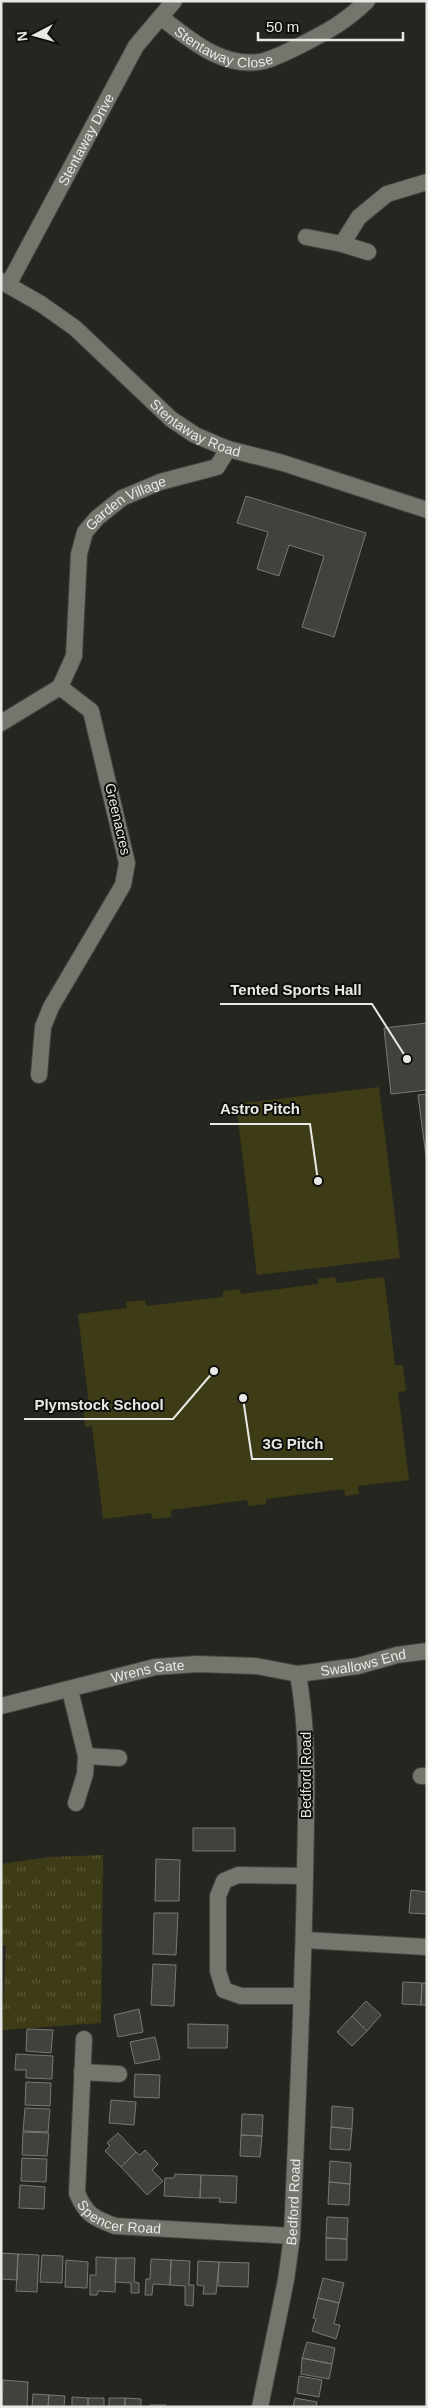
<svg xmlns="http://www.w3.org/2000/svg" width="428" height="2408" font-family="Helvetica,sans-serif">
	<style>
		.park { fill: url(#park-tufts) }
		.pitch { fill: #3e3c16 }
		.building { fill: #42423c; stroke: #797973 }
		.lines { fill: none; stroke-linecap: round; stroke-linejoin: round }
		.street-casing { stroke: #43433f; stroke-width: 18 }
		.street { stroke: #75756e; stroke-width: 16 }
		.labels { text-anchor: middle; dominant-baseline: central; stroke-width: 4; stroke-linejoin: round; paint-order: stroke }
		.street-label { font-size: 14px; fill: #e8e8e5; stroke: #0f0f0d }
		.leader { fill: none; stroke: #e8e8e5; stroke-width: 2 }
		.callout-dot { fill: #e8e8e5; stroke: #0f0f0d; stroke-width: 2 }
		.callout-label { font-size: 15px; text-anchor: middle; font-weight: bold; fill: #e8e8e5; stroke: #0f0f0d; stroke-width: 4; stroke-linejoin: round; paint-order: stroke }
	</style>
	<defs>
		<pattern id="park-tufts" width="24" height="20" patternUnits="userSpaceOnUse" patternTransform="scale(1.25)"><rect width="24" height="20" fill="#3e3c16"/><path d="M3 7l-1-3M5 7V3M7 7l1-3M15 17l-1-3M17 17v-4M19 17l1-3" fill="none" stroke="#5a5838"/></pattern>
	</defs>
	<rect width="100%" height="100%" fill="#262621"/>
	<path class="park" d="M103,1855l-2,168 -99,7 4,-84 -5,-1v-81l49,-7z"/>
	<path class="pitch" d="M379,1087l21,171 -143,17 -21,-171z
		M335,1277l1,6 48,-6 11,88h8l3,26 -8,1 11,88 -51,6 1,8 -14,2 -1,-7 -78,10v5l-18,2 -1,-6 -76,10v7l-19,2 -1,-6 -48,6 -11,-93 -7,1 -2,-22 6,-1 -11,-90 49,-6 -1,-6 19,-2 1,6 77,-9v-6l17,-2 1,5 77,-10v-5z"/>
	<path class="building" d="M246,496l120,37 -32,104 -32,-10 22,-71 -35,-11 -10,31 -22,-7 11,-37 -31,-9z
		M427,1023v67l-36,4 -7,-66z
		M427,1094v70l-9,-69z
		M193,1828h42v23h-42z
		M156,1859l24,1 -1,41h-24z
		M411,1890l16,2v22l-18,-1z
		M154,1913h24l-2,42 -23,-1z
		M153,1964l23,1 -2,41 -23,-1z
		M403,1982l19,1 -1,22 -19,-1z
		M422,1983h5v22h-6z
		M366,2001l15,14 -14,16 -15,-15z
		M139,2009l4,23 -25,5 -4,-22z
		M352,2016l15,15 -15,15 -15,-14z
		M188,2024l40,1 -1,23h-39z
		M27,2029l26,1 -2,23 -25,-2z
		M155,2037l5,22 -25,5 -5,-22z
		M16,2054l37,2 -1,23 -26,-1v-8h-11z
		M135,2074l25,1 -1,23 -25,-1z
		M26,2082l25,1 -1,23 -25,-1z
		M111,2100l25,2 -2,23 -25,-2z
		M332,2106l21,2 -1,21 -21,-2z
		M25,2108l25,1 -2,23 -25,-1z
		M242,2114l21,1 -1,21 -21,-1z
		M331,2127l21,2 -2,21 -20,-1z
		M23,2132l26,1 -2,23 -25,-1z
		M118,2133l18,19 -15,15 -16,-16 5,-5 -3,-3z
		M241,2135l21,1 -2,21 -20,-1z
		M145,2150l13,14 -6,6 11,11 -16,14 -26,-28 15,-15 4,3z
		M22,2158l25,1 -1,23 -25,-1z
		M330,2161l21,2 -1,21 -21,-2z
		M175,2174l26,1 -1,23 -36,-2 1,-18h9z
		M201,2175l36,1 -1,27 -17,-1 1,-4h-20z
		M329,2182l21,2 -1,21 -21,-1z
		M20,2185l25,2 -1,22 -25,-1z
		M327,2217l21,1 -1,21 -21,-1z
		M326,2238l21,1v21h-21z
		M1,2253l17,1 -1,26 -16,-1z
		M18,2254l21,1 -2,37 -21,-1z
		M42,2255l21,1 -1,27 -22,-1z
		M96,2257l20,1 -1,34 -17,-1 -1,4h-7v-20h6z
		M116,2258h19l-1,24 5,1v10h-8v-10l-16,-1z
		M151,2259l20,1 -1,25 -17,-1 -1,11h-7l1,-16h4z
		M66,2260l22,2 -1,26 -22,-1z
		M171,2260l19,1 -1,24h5l-1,21 -8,-1v-19l-15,-1z
		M198,2261l21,1 -3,32h-13l1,-8 -7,-1z
		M219,2262l30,1 -1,24 -30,-1z
		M323,2278l21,5 -5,20 -21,-5z
		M318,2298l21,5 -5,21 6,1 -4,14 -24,-8 4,-12 -3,-1z
		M307,2342l28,6 -3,16 -30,-6z
		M302,2358l30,6 -3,15 -28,-5z
		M299,2376l23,4 -3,17 -22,-4z
		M3,2380l25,2 -1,25h-25z
		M33,2394l16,1 -1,12h-16z
		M49,2395l16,1 -1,11h-16z
		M72,2397l16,1v9h-16z
		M88,2398h16v9h-16z
		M109,2398h16v9h-16z
		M125,2398l16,1v8h-16z
		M295,2398l22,4 -1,5h-23z
		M150,2405h16l-1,2h-15z"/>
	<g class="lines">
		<defs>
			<g id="street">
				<path id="s1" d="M162,18c28,22 63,52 102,43 14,-4 27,-11 39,-17 27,-14 42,-22 64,-43"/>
				<path d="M306,237l36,7 17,-27 28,-23 40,-12"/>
				<path d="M342,244l26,8"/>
				<path id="s2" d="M1,281l40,23 34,24 96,91 24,16 33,14 55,14 144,47"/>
				<path id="s3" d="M8,285l128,-239 38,-45"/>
				<path id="s4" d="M60,687l14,-31 5,-102 6,-22 12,-14 25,-20 38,-16 57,-15 11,-18"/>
				<path d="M1,723l59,-36"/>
				<path d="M39,1075l4,-48 8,-20 72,-122 4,-22 -36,-152 -31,-24"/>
				<path d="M70,1690l16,66 -1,18 -9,29"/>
				<path id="s5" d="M1,1706l154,-39 42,-3 59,2 42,8 60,-8 39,-11 30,-4"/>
				<path d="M86,1756l33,2"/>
				<path d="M421,1776h6"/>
				<path d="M305,1940l122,7"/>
				<path d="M302,1996h-61l-17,-6 -6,-19v-75l6,-15 14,-6 67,1"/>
				<path id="s6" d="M84,2039l-7,154c9,22 17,25 38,33l177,10"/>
				<path d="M82,2072l37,2"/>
				<path id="s7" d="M260,2407l26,-127 6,-44c5,-121 11,-241 13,-361 1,-69 5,-132 -7,-201"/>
			</g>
		</defs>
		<use href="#street" class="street-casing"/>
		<use href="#street" class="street"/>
	</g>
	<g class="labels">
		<g class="street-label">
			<text stroke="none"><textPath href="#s1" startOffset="71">Stentaway Close</textPath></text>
			<text stroke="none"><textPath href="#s3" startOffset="165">Stentaway Drive</textPath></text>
			<text stroke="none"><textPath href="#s2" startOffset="246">Stentaway Road</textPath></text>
			<text stroke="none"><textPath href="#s4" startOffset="210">Garden Village</textPath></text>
			<text transform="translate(118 819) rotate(77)">Greenacres</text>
			<text stroke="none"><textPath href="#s5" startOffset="369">Swallows End</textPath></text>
			<text stroke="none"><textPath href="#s5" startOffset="151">Wrens Gate</textPath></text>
			<text transform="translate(306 1775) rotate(-90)">Bedford Road</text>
			<text stroke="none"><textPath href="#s7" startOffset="208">Bedford Road</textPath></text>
			<text stroke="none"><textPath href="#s6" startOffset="208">Spencer Road</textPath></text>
		</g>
	</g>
	<path class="leader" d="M407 1059L372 1004H220M318 1181L310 1124H210M214 1371L173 1419H24M243 1398L252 1459H333"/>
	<g class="callout-dot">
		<circle cx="407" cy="1059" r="5"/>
		<circle cx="318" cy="1181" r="5"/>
		<circle cx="214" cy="1371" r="5"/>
		<circle cx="243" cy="1398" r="5"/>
	</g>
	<g class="callout-label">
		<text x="296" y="995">Tented Sports Hall</text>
		<text x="260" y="1114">Astro Pitch</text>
		<text x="99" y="1410">Plymstock School</text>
		<text x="293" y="1449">3G Pitch</text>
	</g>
	<rect width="428" height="2408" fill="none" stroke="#e8e8e5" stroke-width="5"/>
	<g transform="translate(35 35) rotate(264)" stroke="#0f0f0d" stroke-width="4" paint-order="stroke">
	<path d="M0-4L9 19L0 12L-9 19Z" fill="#e8e8e5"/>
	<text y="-8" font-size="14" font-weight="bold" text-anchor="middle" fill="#e8e8e5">N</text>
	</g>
	<path d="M258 32v8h145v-8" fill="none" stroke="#e8e8e5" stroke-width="2.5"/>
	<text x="266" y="32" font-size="15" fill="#e8e8e5" stroke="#0f0f0d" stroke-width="4" paint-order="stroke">50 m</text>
</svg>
